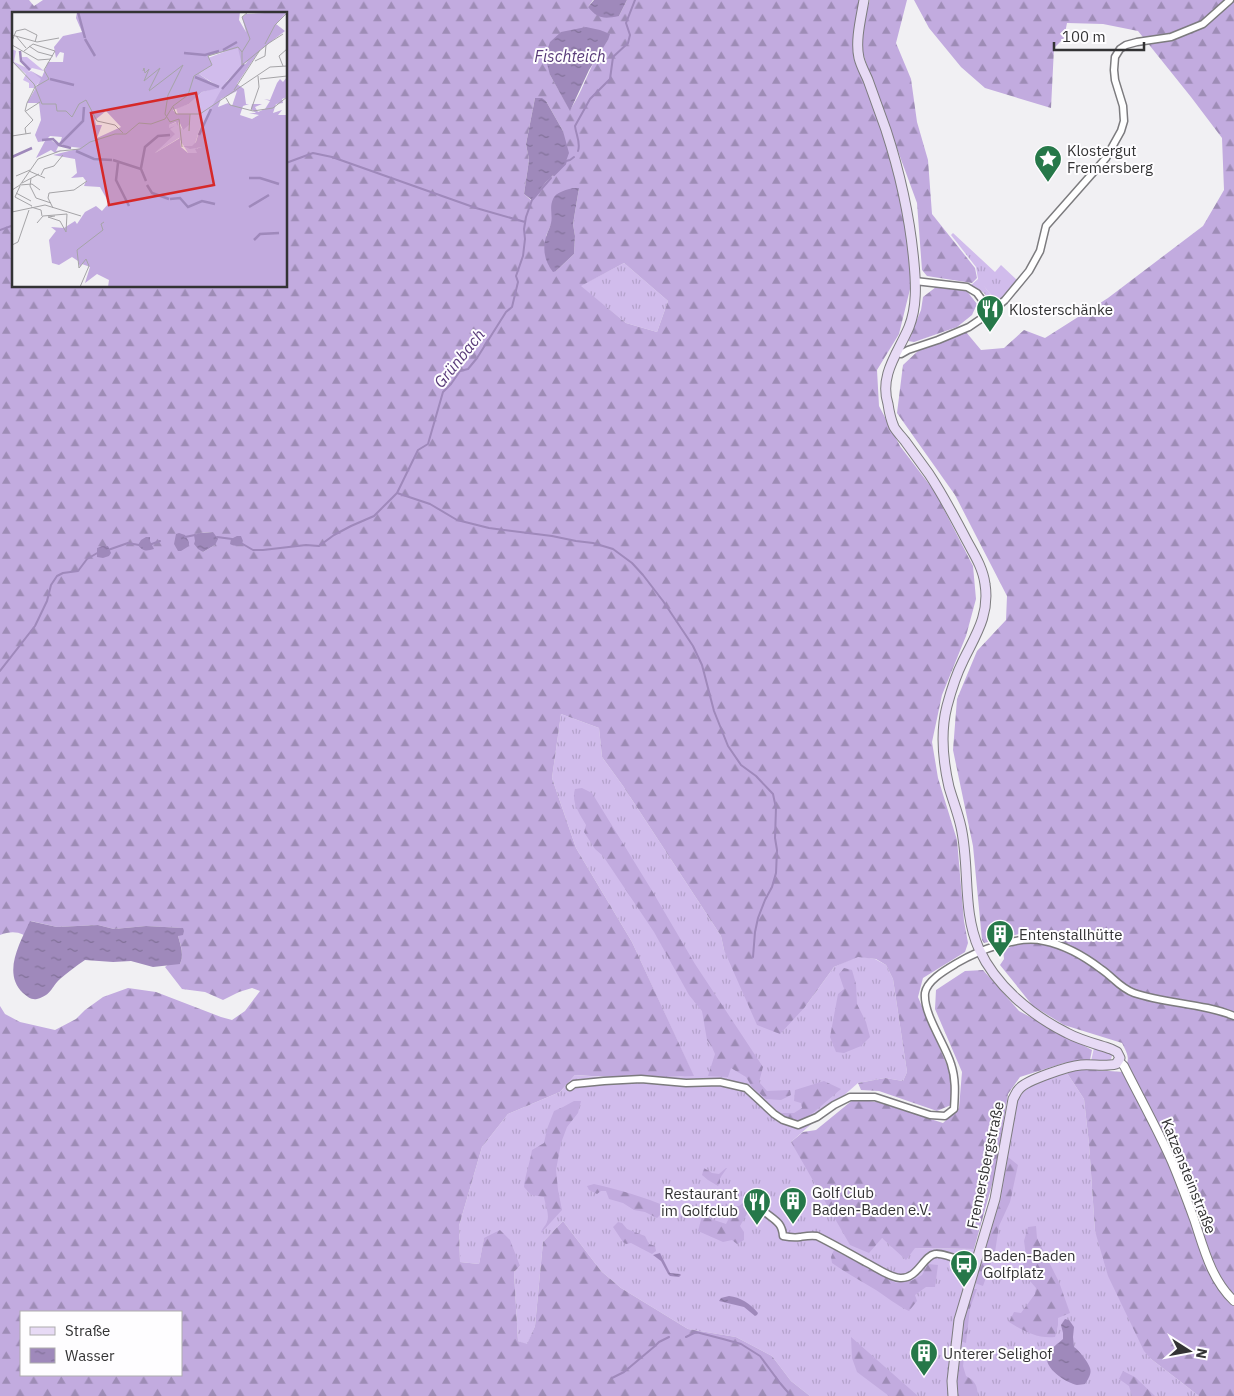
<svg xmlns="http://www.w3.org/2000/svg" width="1234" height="1396" font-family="'IBM Plex Sans',sans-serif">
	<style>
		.grass { fill: url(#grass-tufts) }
		.forest { fill: url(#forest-firs); fill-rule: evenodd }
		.water { fill: url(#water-ripples) }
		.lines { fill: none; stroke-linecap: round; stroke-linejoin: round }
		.stream { stroke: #9f89bb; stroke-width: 2 }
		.minor-casing { stroke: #7c7b7e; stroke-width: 9 }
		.tertiary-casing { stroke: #7c7b7e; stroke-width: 10 }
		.secondary-casing { stroke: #7c7b7e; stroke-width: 11 }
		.minor { stroke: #fff; stroke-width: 6 }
		.tertiary { stroke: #fff; stroke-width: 8 }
		.secondary { stroke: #e7daf5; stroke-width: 9 }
		.labels { text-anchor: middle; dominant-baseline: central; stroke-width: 4; stroke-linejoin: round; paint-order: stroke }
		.poi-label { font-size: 15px; fill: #333334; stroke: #fefdff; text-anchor: start }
		.street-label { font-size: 15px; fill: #333334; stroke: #fefdff }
		.water-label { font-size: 16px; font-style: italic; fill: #593b7a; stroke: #fefdff }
		.inset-river { fill: none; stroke: #9f89bb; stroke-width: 2.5 }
		.inset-road { fill: none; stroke: #a5a4a7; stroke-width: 1 }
		.view { fill: #d62828; fill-opacity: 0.15; stroke: #d62828; stroke-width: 2.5 }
		.inset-edge { fill: none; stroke: #333334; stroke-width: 2.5 }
	</style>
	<defs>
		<pattern id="grass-tufts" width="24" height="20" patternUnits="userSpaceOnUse" patternTransform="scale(1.25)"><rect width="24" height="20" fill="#d1bcec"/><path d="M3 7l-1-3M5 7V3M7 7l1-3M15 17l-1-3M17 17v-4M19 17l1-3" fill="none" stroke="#b4a2cb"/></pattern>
		<pattern id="forest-firs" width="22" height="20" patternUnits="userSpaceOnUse" patternTransform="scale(1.25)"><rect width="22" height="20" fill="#c2abdf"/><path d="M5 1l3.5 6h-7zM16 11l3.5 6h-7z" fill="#9e8cb6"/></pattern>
		<pattern id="water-ripples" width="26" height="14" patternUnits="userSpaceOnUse" patternTransform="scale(1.25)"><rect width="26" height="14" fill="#9f89bb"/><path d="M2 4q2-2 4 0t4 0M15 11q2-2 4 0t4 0" fill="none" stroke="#827199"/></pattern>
	</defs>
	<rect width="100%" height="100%" fill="#f1f0f3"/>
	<path class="grass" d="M953,233l42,39 6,-7 17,16 -12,16 -8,6 -15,-18 12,15 -5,3 -6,-10 -13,-8 7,-6 -2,-12 -25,-32z
		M624,263l44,38 -11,31 -31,-9 -46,-37z
		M561,714l38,14 3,29 21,29 98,150 3,14 81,57 29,-40 24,-11 17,3 11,6 7,14 14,93 -4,9 -18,-3 -27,5 -67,59 91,96 33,10 59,1 8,5c10,-33 19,-65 26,-99l-2,-1 11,-54c11,-17 32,-22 50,-27l17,26 5,45 6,87 56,128 48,37h-389l-19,-15 -19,-25 -36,-19 -48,-8 -67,-41 -20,-17 -38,-50 -20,21 -8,84 -8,19 -9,-4 -4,-69 6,-6 -36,-27 -5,25 -19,-2 -1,-36 23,-79 26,-33 52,-22 15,-17c37,3 81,5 118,0l-61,-133 -56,-94 -24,-70z
		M1094,1048l17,6 1,2 -2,6 -19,-1z"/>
	<path class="forest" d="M0,0h29l5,6 9,-6h550l-5,7 31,9 8,-16h232l-4,30 -1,25 29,78 14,49 8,36 5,35 1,32 -12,49 -22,36 2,36 21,40 35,46 38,74 3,33 -10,37 -24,59 -10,47 6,36 19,62 7,81 4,22 -3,9 -42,26 -5,19 31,73 4,21 -2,14 -14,6 -58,-20 -18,-1 -3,-7 27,-5 18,3 4,-9 -14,-93 -7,-14 -10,-6 -18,-2 -24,10 -29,40 -25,27 -23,-9 -33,-75 -3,-14 -98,-150 -21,-29 -3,-29 -38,-14 -9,64 24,70 56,94 62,134c-40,2 -80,2 -119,-1l-15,17 -52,22 -26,33 -23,79 1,36 19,2 5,-26 16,-8 10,10 10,26 -6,6 4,69 9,3 8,-18 8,-84 20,-21 38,50 20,17 67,41 48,8 36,19 19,25 19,15h-810v-390l5,8 15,8 35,8 21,-11 9,-9 18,-13 25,-9 28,4 65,25 11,3 13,-9 15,-20 -8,-3 -13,4 -16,8 -18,-8 -23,-3 -17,-22 4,-3h11c4,-10 1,-18 -2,-28l4,-8 -36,-2 -32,3 -16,-4 -41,2 -26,-6 -7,14c-9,-4 -15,-3 -24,0v1zM14,14h272v272h-272zM608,40c-18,22 -23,48 -38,70l-20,-35zM535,98l11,3 17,30 2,33 -19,18 -15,18 -7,-6 5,-34 -3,-16zM579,188l-6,36 2,12 -1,18 -18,17 -10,-35 6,-14zM624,263l44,38 -11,31 -31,-9 -45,-37zM210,532h3l2,13 -12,7 -8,-9 5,-10zM21,1312h160v63h-160z
		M870,0h37l-11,43 15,36 6,43 11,38 4,54 43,54 2,10 -5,5 -45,-7 -5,-6 -5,-67 -48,-131 -6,-19 -1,-25z
		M914,0h320v1396h-35l-48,-37 -7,-8 -36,-75 -13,-45 -6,-87 -5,-45 -17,-26 15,-4 41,3c8,-13 5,-17 -1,-29l-58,-18 -31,-19 -33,-41 4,-6 -1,-9 17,-7 -1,-9 -35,9 -2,-3 -9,-94 -20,-96 4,-51 20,-48 29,-31 1,-24 -52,-101 -58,-82 6,-48 16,-15 47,-18 15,18 23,-2 20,-18 21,8 63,-40 95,-72 21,-36 -2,-52 -31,-41 -53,-66 -35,-7 -36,-1 -3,15 -10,10 -3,60 -66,-20 -24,-21 -32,-39z
		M936,287l30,3 11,14 -5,11 -15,12 -43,15 -6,-1 13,-31 2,-13z
		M582,788l10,5 59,96 44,75 68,103 -4,15 8,9 23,-1 1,5 -10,5 -15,-1 -14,-12 -6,-10 -15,-9 -3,9 -20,-1 7,-22 -3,-7 -5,-7 -5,-29 -13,-16 -35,-63 -51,-76 -8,-7 -11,-17 2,-7c-7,-12 -15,-23 -11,-36z
		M844,968l8,2 4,14 1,20 9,18 4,15 -9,9 -17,7 -8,-1 -6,-15 8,-43 6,-5 -5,-15z
		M983,970l36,41 73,39 -2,10 -26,3 -44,14 -12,17 -13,80 -21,75 -59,-1 -9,12 -24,-22 -13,15 -19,-8 -59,-103 12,-10 13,-2 38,-31 23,3 66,21 16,-15 3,-36 -27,-63 1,-19 29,-19z
		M824,1081l17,8 -27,23 -15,10 -15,-4 -3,-5h13l8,-5 -1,-5 -7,-2 1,-11z
		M574,1101h7l-3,12 -11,14 -6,16 -5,27 2,20 4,20 -21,23c1,-5 4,-6 6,-11 3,-7 -2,-18 -3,-25l-13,-2 -7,-8c1,-12 6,-24 8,-37l12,-7 3,-14 7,-18 9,-4z
		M1008,1157l10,8 -8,37 -11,24 -4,26 -12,34 -8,-3 26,-84z
		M704,1168l8,5 7,1 7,-6h1l-7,10v5l-2,3 -10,-6 -6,-5z
		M594,1184c26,6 50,13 74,23l-11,11 -12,-6 -11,-2 -11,-7 -14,-4 -3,-8h-5l-4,3 -8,-4 -2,-4z
		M752,1196l5,1 1,5 -6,9 -4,1 -8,14 4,6v8l-7,4 -5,-4 -9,2 -25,-11 4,-15 24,8 9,-18h4z
		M618,1222l4,1 5,6 18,7 4,8 6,2 1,5 -4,3 -21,-11 -5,1 -3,-2 -10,-15z
		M1036,1226l1,12 22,44 11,31 -12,5v7l-3,12c-17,2 -32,-6 -46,-15l5,-10 7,1 14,-19 1,-6 -6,-7 -11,-5 7,-21 -2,-14 4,-14z
		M834,1250l62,33 15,-2 11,-6 6,-11 10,1 -3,22h-9l-11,8 2,6 -8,10c-13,-6 -22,-14 -33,-21 -15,-9 -30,-17 -44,-27l-1,-6z
		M973,1289h4l-7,19 -4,35 -6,-2 4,-23z
		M851,1337l67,59h-29l-32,-24 -5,-14z
		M956,1348l9,2 -2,16 3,10c10,5 11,10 12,20h-25z
		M1123,1371l12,6 20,19h-23l-3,-10 -10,-7z"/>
	<path class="water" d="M594,0h33l-8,16c-15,3 -21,3 -31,-9z
		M586,27l14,3 10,4 -2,6 -19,30 -19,41 -20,-36 -5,-19 5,-14 11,-10z
		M535,98h7l4,3 17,30 6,22 -4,11 -19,18 -14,18 -8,-6 5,-34 -3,-16z
		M573,188h6l-6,36 2,12 -1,18 -18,17 -3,1c-9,-11 -11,-25 -6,-38 1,-3 3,-7 4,-11 2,-8 -2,-15 2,-24 3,-7 13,-9 20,-11z
		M213,532l5,7 -3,6 -12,7 -5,-3 -4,-5 1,-3 -1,-6 6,-2z
		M179,533l6,2 4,7v4l-8,5h-3l-4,-7 2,-10z
		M237,536h4l2,5c-2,5 -8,6 -13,3l1,-5z
		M146,537h4v4l4,8c-7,2 -11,3 -16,-4l3,-5z
		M102,546h6l3,7 -2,3 -6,2 -6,-1v-9z
		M30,921l27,6 41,-2 16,4 32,-3 37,2 1,3 -1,4 -5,1c3,11 6,18 2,28l-27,3 -22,-6 -18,1 -28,-2c-9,6 -17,12 -25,19 -9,8 -8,16 -23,20 -6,1 -9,-2 -14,-6 -21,-20 -3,-50 7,-72z
		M660,1253l10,20 10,1 1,1 -2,2 -9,-1 -2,-2 -7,-13 -8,-6z
		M729,1296c11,1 22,8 29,17l-1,2 -2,1 -11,-9 -25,-6 2,-3z
		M1065,1319l4,1 5,7 -1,10 1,10c5,3 14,15 16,21 2,6 -2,11 -5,16 -2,0 -5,1 -8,1 -11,-2 -36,-18 -29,-32 3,-5 11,-10 15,-14v-6l-2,-8z"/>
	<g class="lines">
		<path class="stream" d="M578,151c3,-8 -2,-16 -3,-25l15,-27 20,-20 3,-22 15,-14 2,-8 -4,-12 9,-23
			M286,163l27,-10 19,4 144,51 49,14
			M554,175l11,-11 1,-3 4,-1 4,-3
			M0,230l14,-5
			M397,493l33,11 27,16 32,8 63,8 24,5 17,2 20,6 19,14 11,12 20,26 30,45 9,19 12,46 14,35 13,19 15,11 17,18 3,14 -1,30 2,12 -1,23 -4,14 -7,13 -7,18 -3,14 -2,25
			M185,537l10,-2
			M217,537l15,2
			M241,543l12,7h10l43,-5 13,1 15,-11 17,-9 23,-10 23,-23 21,-43 10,-6 15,-52 8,-8 9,-13 8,-2 9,-11 29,-46 6,-5 6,-25 -2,-6 7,-20 2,-17 -1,-10 2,-12 6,-17 19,-22
			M149,545l11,-4
			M108,550l20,-7 11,2
			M0,671l35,-45 12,-25 4,-16 6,-9 6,-3 15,-2 9,-12 12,-7
			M686,1337l10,-5 27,7 18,5 19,12 20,27 11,13
			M612,1378l12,-6 31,-26 4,-4 10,-5"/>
		<defs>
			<path id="minor" d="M915,281l52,6 10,6 14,19
				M896,352l5,2 7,-4 30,-10 31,-13 22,-15 14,-12 24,-29 11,-20 6,-25 60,-68 15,-27 3,-10 -1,-15 -8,-26 -1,-10 1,-13 5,-8 6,-4 11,-3 34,-5 32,-13 27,-24
				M570,1087l4,-3 30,-3 37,-2 45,4 34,-1 26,6 28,26 9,6 15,5 19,-8 17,-12 16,-8h25l55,18 15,1 9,-7c1,-16 2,-30 -3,-45 -6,-20 -28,-50 -26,-71 2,-13 22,-24 32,-30 22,-13 61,-28 87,-22 20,4 40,15 57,28 12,8 19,19 33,24 33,11 68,10 100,23
				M766,1213c10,8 16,10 17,23 5,1 11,2 17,1 6,-1 10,-2 17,-1 16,8 32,17 48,26 11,5 23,15 35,16 18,1 23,-22 35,-24 6,-2 33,9 41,11"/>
			<path id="tertiary" d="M1119,1061l5,5c16,32 34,64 48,96 8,19 15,38 22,57 10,30 17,60 40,82"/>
			<path id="secondary" d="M864,0c-3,18 -9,41 -5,58 2,8 6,15 9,22 6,17 12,33 18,50 14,43 24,88 28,133 2,21 3,44 -5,64 -11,26 -30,48 -21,77 1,7 3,16 6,23 3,5 7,9 11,14 8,11 16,22 24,33 14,21 26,44 38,67 7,13 16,27 18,43 5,31 -10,52 -22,77 -7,14 -12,30 -16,45 -7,27 -4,55 2,81 4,14 9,26 12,40 9,40 1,84 18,122 17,37 52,66 88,84 13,7 29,11 44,16l6,3 3,6 -4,6c-11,3 -23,0 -35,1 -12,1 -55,15 -62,24 -3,3 -4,7 -6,10l-18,100 -36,121 -7,61 1,15"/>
		</defs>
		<use href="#minor" class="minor-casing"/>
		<use href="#tertiary" class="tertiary-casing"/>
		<use href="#secondary" class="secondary-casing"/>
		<use href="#minor" class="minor"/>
		<use href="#tertiary" class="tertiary"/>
		<use href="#secondary" class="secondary"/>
	</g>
	<defs>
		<symbol id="sight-pin" viewBox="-11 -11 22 30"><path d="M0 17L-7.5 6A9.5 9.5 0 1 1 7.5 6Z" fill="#267849" stroke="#fefdff"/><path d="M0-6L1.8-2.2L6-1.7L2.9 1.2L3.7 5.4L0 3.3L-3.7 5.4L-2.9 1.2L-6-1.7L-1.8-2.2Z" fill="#fff"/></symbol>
		<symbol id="restaurant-pin" viewBox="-11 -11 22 30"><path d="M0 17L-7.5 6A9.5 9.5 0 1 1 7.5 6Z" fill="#267849" stroke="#fefdff"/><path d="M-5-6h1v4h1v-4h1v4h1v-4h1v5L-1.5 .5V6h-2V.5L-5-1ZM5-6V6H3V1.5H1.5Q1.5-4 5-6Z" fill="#fff"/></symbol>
		<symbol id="building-pin" viewBox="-11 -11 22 30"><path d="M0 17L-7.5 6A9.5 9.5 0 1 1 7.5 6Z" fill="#267849" stroke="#fefdff"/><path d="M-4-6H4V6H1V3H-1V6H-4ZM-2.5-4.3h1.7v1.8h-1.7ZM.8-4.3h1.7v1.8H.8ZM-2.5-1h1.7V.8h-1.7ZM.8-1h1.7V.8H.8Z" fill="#fff"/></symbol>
		<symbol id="bus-pin" viewBox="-11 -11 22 30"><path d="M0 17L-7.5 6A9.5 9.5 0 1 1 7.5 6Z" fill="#267849" stroke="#fefdff"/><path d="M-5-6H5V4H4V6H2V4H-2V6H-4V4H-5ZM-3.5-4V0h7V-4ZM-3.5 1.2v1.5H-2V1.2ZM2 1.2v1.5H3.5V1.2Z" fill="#fff"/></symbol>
	</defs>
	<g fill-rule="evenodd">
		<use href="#sight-pin" x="1032" y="143" width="32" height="43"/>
		<use href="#restaurant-pin" x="974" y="293" width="32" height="43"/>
		<use href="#building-pin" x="984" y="918" width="32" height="43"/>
		<use href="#building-pin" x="777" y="1185" width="32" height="43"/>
		<use href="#restaurant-pin" x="741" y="1186" width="32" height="43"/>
		<use href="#bus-pin" x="948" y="1248" width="32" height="43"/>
		<use href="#building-pin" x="908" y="1337" width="32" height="43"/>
	</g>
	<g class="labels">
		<g class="poi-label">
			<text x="1067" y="150">Klostergut<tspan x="1067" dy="17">Fremersberg</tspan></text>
			<text x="1009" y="309">Klosterschänke</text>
			<text x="1019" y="934">Entenstallhütte</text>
			<text x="812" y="1192">Golf Club<tspan x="812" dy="17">Baden-Baden e.V.</tspan></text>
			<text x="738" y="1193" text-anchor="end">Restaurant<tspan x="738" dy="17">im Golfclub</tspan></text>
			<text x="983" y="1255">Baden-Baden<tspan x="983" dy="17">Golfplatz</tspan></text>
			<text x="943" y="1353">Unterer Selighof</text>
		</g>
		<g class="street-label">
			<text transform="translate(985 1165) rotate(-78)">Fremersbergstraße</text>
			<text transform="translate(1189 1176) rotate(68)">Katzensteinstraße</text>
		</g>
		<g class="water-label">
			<text x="570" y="56">Fischteich</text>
			<text transform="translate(459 358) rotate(-51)">Grünbach</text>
		</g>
	</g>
	<g transform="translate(12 12)">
		<rect width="275" height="275" fill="#f1f0f3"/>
		<path d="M225,35l11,13 -21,21 -27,47 -6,19h8l-5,1v5h-9l-9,-15 -24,15 14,-15v-13l8,-3 6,8 -7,-22 13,-4 13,-12 17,-5 -20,-13 13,-9 -4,-7zM0,37l4,2 -2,11 15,7 -7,-8v-4h5l17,14 -12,-3 -4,4 3,-1 11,8 -8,9h-5v-5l-6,-3 3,-6 -14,-12z" fill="#d1bcec"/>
		<path d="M65,0h163l-1,8 7,12 -4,-15 4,-3 41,-2 -11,12 9,7 -26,20 -22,33 7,5 2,15h3l-6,2 -3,9 12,4 7,-4 -10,-2h7l-5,-4 1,-5h10l-7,3 3,5 7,-3 5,-8 -6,-2 6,1 7,-17 3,-4 3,3 4,-5v20l-5,2 1,4 -7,1 -3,9 9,-3 -4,5h9v172h-179l1,-7 -12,-6 -12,9 5,-16 -8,-3 -2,3 -2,-6 -6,-4 -13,8 -7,-2 -3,-23 7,-9 -5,-4 13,1 11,-7 2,3 8,-12 11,-6 6,5 7,-8 -9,-16 -16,-1 2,-5 -3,-4 -12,1 6,-5 -2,-14 -22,-4 28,-7 -16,-2 -5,-3 2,-6 -12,-1 -2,2 10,7 17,4 -16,-4 -3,6 7,-1 -8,3 -4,-3 -15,8 9,-17 -7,1 -3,-7 6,-15 -2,-17h-12l14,-24 -10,-8 11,6 6,-15h15l1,-9 -4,-1 -4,6 -2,-11 9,-11 19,-4 -6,-14zM226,36l4,17 6,-4 -27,29 -21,38 -4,14 -4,4h-9l7,3 12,-2 -7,2 2,4h-9l-7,-6 -1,-9 -25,15 20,-19 -5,-5 5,-3 -6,2v-3l7,-3 2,4 1,-5 4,9 7,-6 -1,-10h-12l-4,-4 16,-6 13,-12 17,-4 -20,-14 13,-9 -4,-9zM225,79l-5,15 -4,-3 -10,4 3,-8zM94,99l15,16 -24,11 5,-13h-6l-1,-5z" fill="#c2abdf" fill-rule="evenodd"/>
		<path class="inset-river" d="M66,0l7,26M73,27l10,17M211,38l14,-8M8,39l1,10 9,9M172,41l21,2 14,-4M183,65l24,10M38,67l24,6M210,77l22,-25M187,123l12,-26M30,128l11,-1 6,6 12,3M47,133l24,-24 1,-14M64,139l18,8 18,1M0,145l20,-9M101,148l28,9 5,12M106,151l-2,17 13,26M129,156l4,-21 13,-11 12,-1M237,166h11l19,6M135,173l5,8 17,6M158,187l10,-1 8,9 14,-6 13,3M237,195l20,-12M242,228l6,-6 19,-1"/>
		<path class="inset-road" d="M0,23l25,7 22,-4M4,24l10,12M0,29l4,-10 9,-2 12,6 -2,7M257,31l14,-9M253,32l10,-19 12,-12M0,33l26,15 13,-1M17,34l9,6 15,4M12,39l9,-7 22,7 -11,19 5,9 -14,8 -8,16 -2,8 8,9 -8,8 1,6M230,40l8,-13 -8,-22 6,-5M0,49l22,23 8,20h14l1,7h9l6,6 7,-13 7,-4 11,21 18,4 8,8M243,49l10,-5 1,-11M271,54l-4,-10 8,-7M131,59l1,-3 1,5 4,-4 -5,12 16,-13 -11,22M248,67l27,-3M222,78l26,-40M137,79l34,-26 -15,30 -3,19 5,8 9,-3 3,28M214,86l4,7 23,6 20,-3 14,-11M161,94l15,-11 6,-19 18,-11 -4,-9 30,-9 4,5v13l27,-22M161,95l3,7h24l70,-47 17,-1M239,98l8,-23 -1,-11M14,99l14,-9M177,119l1,-17M0,124l19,-3M17,159l16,7M29,163l3,-6 10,-3 9,-11M4,164l14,-6M19,166l-1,8 6,12 15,5M10,171l17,-9M8,173l12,-1 8,6M8,174l-5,11 17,9M0,178l8,-5 18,-26 22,-8 20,-2 10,-7 25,-8h11l13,-11 12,1 14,-5 8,-13M4,181l15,8M19,195l10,3 1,6M41,196l-5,-10 1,-5 25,-3 13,-9M0,200l33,-7 36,11M43,204l-7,1 12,4 6,11 1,-18M25,211l6,-7 24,-2M0,233l6,-3 11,-32M68,275l9,-21 -3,-7 -7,9 -2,-18 26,-20 -2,-6 3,-2"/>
		<path class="view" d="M184,81l18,92 -105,20 -18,-92z"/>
		<rect width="275" height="275" class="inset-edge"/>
	</g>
	<rect x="20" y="1311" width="162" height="65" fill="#fefdff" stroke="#adacae"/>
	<rect x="30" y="1327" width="25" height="8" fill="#e7daf5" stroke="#adacae"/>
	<text x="65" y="1336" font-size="15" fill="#333334">Straße</text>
	<rect x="30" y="1348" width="25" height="15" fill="url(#water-ripples)" stroke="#adacae"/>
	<text x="65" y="1361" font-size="15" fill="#333334">Wasser</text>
	<g transform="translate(1189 1351) rotate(101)" stroke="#fefdff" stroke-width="4" paint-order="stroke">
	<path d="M0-4L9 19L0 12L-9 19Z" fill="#333334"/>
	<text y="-8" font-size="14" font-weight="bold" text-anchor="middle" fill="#333334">N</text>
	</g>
	<path d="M1054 42v8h90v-8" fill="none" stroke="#333334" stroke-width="2.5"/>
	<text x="1062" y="42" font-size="15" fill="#333334" stroke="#fefdff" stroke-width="4" paint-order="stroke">100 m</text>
</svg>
